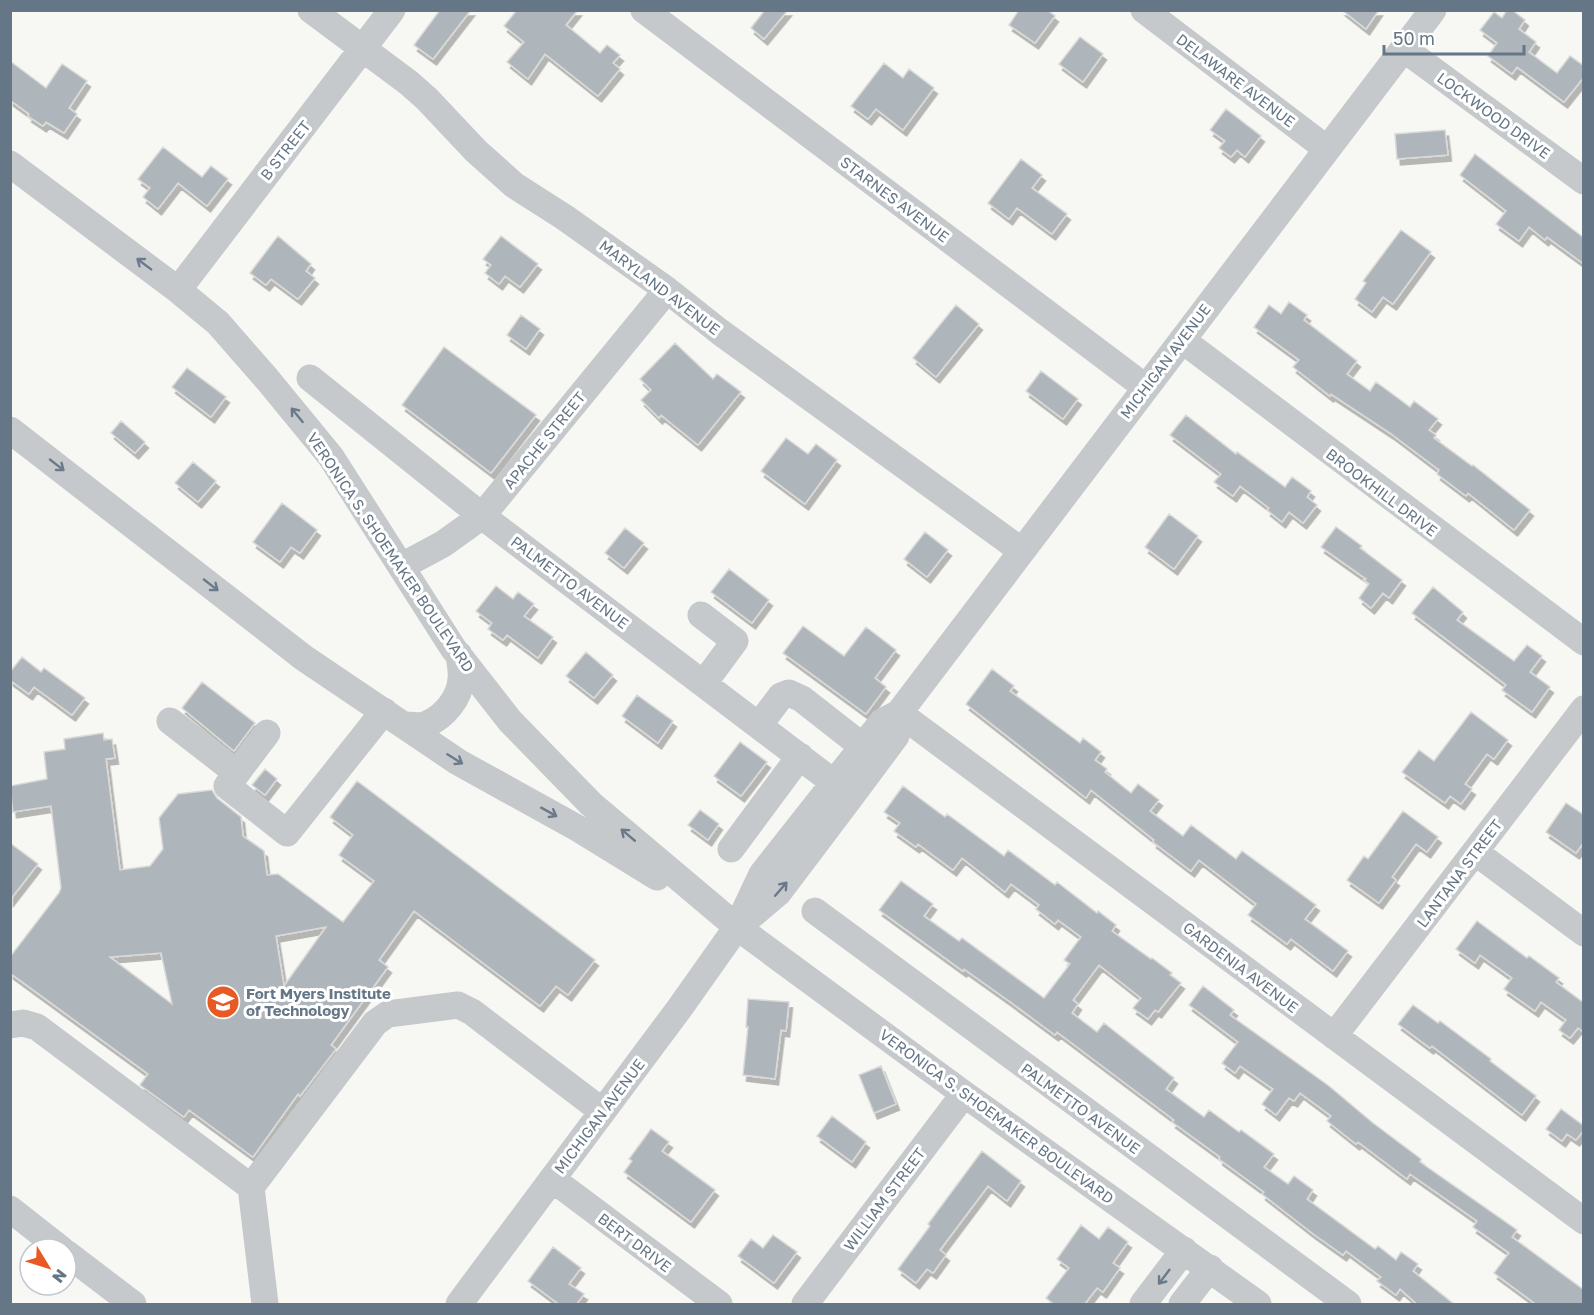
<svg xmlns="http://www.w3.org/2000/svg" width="1594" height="1315" font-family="'Golos Text',sans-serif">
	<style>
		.building { fill: #aeb5bb; stroke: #d9d9d7; stroke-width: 1.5; fill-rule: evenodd; filter: url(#shadow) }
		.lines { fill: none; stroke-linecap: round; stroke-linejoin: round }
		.minor { stroke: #c5c9cc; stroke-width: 27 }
		.oneway { stroke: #6a7a8a }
		.labels { text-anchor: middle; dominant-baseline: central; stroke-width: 6; stroke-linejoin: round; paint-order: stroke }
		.street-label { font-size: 15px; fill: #657686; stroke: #fff }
		.poi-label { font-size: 15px; font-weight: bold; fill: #657686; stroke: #fff; text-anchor: start }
	</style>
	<defs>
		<filter id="shadow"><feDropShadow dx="3.5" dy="6" stdDeviation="0" flood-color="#0004"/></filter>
	</defs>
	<rect width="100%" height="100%" fill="#f7f7f4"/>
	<path class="building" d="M440,10h31l-38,49 -19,-14z
		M517,10h61l-12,15 34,28 7,-8 13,10 -7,8 7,6 -22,27 -53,-42 -17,25 -21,-17 17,-20 -20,-16z
		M765,10h23l-24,29 -13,-11z
		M1019,10h28l8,6 -20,27 -26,-18z
		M1342,10h37l-13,19z
		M1507,10h5l13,10 -6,9 17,13 -7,10 28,21 13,-17 14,10v11l-20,25 -47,-35 -5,7 -24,-18 9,-13 -17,-13 14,-18 8,6z
		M1080,37l23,17 -20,28 -24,-18z
		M10,61l36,27 16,-24 25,17 -18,27 8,6 -13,19 -18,-11 -3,4 -15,-10 1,-2 -19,-14z
		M884,63l19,15 6,-9 25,19 -31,42 -27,-21 -8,10 -17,-13z
		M1226,109l35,27 -16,21 -8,-7 -6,7 -12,-9 6,-7 -15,-11z
		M1445,130l3,25 -51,4 -2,-25z
		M163,147l39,30 9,-11 17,13 -21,27 -29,-23 -20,26 -15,-12 7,-9 -12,-9z
		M1475,154l109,84v26l-37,-27 -2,3 -16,-13 -10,14 -23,-17 10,-13 -46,-36z
		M1021,159l21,16 -10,13 35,26 -15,20 -35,-26 -8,11 -21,-16z
		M1401,230l30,22 -38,52 -10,-7 -11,15 -17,-13 11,-16 -3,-2z
		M278,236l33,28 -5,7 9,7 -17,21 -27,-20 -5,6 -16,-12z
		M501,236l37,28 -18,23 -15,-11 -6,8 -14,-11 6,-8 -8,-6z
		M1289,302l18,13 -3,5 53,41 -10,13 23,17 6,-9 34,25 4,-6 24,18 -9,11 7,5 -2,3 38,28 1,-1 57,45 -16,20 -46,-37 -2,3 -29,-22 2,-4 -49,-37 -59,-39 -1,2 -37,-29 6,-7 -45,-33 15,-22 12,9z
		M956,305l23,19 -43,53 -23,-19z
		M521,315l19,14 -14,20 -19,-14z
		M675,343l38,36 4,-5 24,18 -43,53 -37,-30 -2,3 -18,-18 10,-10 -11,-11z
		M444,347l92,68 -45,58 -89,-68z
		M187,368l39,29 -15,20 -39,-30z
		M1041,371l37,28 -15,20 -37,-28z
		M1186,415l50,39 1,-2 48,35 7,-10 19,14 -4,6 10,8 -14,18 -14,-11 -7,10 -15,-12 2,-2 -29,-22 -7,10 -19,-14 7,-8 -51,-39z
		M121,421l24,21 -10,11 -24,-20z
		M786,438l22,16 8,-10 21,16 -32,44 -44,-33z
		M193,462l23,19 -18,21 -23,-19z
		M282,503l35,27 -17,23 -9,-6 -11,15 -27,-20z
		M1169,514l29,22 -24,33 -29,-22z
		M1336,527l26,19 -2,2 42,32 -13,18 -6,-5 -12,15 -12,-10 10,-14 -5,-4 2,-1 -45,-32z
		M625,528l19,15 -20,25 -19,-15z
		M925,532l23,18 -21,27 -23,-18z
		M729,569l40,31 -17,23 -41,-31z
		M496,586l17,13 5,-7 16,12 -10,12 29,21 -15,21 -31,-23 -4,5 -15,-11 4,-6 -16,-12z
		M1433,587l30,25 -6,8 57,41 13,-16 15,11 -12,16 20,15 -18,25 -30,-22 4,-5 -94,-72z
		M803,626l41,30 22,-29 30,23 -21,28 11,9 -20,27 -83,-61z
		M586,652l27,23 -19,23 -28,-22z
		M22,657l19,15 3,-4 41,30 -13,17 -38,-28 -5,7 -19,-14v-8z
		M992,669l22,17 -4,5 70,52 3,-5 18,14 -6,8 12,9 -2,3 26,21 7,-9 21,16 -9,11 33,25 8,-11 45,34 6,-8 74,54 -11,14 43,32 -15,20 -42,-32 -4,5 -39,-29 8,-11 -57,-44 -8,11 -38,-29 1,-2 -63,-50 -5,8 -120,-94z
		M202,682l53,41 -21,28 -52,-43z
		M637,695l36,26 -15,22 -36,-27z
		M1471,712l37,28 -14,19 -7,-5 -22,30 7,5 -11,15 -11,-8 -5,7 -43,-31 17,-22 15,11z
		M103,733l1,7 8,-1 3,19 -9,1 14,111 30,-4 13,-17 -4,-31 19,-24 34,-4 5,8 24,19 2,19 21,15 3,24 11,-1 65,48 31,-41 -35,-26 14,-20 -23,-18 27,-36 238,179 -27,35 -12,-9 -16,20 -126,-95 -35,49 9,7 -57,78 5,4 -36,47 -2,-2 -45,63 -64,-47 -5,7 -44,-32 8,-11 -138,-101v-16l49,-64 2,-5 -10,-82 -38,6 -3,-26 37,-7 -3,-27 21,-3 -1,-10zM326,927l-42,59 -8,-50zM161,953l11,51 -62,-47z
		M740,742l27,20 -26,34 -27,-20z
		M265,769l12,10 -12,16 -13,-10z
		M903,786l42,31 2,-3 57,42 4,-6 47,35 2,-3 40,31 1,-2 18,14 -4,6 39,28 1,-1 20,15 -2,2 11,8 -23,29 -3,-2 -7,9 -15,-11 8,-10 -42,-33 -26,35 5,4 -6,9 25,19 7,-9 70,55 -8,11 38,28 5,-7 30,22 2,-2 33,24 -10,13 24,17 6,-8 19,14 -6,9 68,50 3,-3 18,14 5,-8 17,12 -5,7 42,34h-37l-18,-16 -4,6 -19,-14 4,-4 -35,-26 -3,4 -31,-22 -50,-39 2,-2 -45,-33 1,-2 -48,-35 2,-2 -117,-88 -2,3 -46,-34 -45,-32 -1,2 -84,-61 22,-29 32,23 -9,12 35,25 3,-3 82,60 26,-34 -6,-4 17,-23 -23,-17 -3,4 -19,-15 3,-4 -28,-21 -6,8 -43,-34 -9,12 -35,-26 -2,3 -22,-16 6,-8 -16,-11z
		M1566,803l18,12v27l-8,11 -30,-21z
		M700,810l19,14 -11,16 -20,-15z
		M1403,811l35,26 -11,15 -11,-8 -24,33 4,3 -17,23 -32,-23 17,-24 4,3z
		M10,843l28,21 -28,36z
		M1477,921l50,37 2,-2 30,22 -3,4 28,21v29l-6,-4 -8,10 -11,-8 7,-10 -25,-18 -6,9 -31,-22 8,-11 -32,-23 -5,8 -19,-14z
		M1203,986l31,24 -4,5 99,71 44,37 48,36 -1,3 97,68 -5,7 72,53v15h-47l-43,-32 15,-20 -36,-26 4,-6 -67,-47 -3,5 -49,-37 -2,2 -29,-23 4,-5 -31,-23 -6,8 -5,-3 -13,17 -14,-11 11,-15 -33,-23 -5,7 -13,-10 16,-21 -49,-37z
		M748,999l41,3 -3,29 -5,-1 -6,49 -32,-4 5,-48h-2z
		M1413,1005l25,18 2,-2 51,38 -1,2 46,35 -14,19 -90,-69 -2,2 -32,-24z
		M881,1066l15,38 -22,9 -15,-38z
		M1561,1109l23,17v4l-8,10 -9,-6 -5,7 -16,-12z
		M832,1116l34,26 -14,20 -35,-26z
		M651,1129l18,13 -7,9 53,39 -24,32 -67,-50 8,-11 -3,-2z
		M982,1151l39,30 -14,20 -19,-15 -48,64 6,5 -13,18 -6,-4 -11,14 -18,-14 32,-43 -2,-2z
		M1081,1225l18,14 9,-12 20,15 -15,21 7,5 -17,24 -6,-4 -13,17h-29l-9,-7 23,-30 -12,-9z
		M773,1235l24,17 -23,31 -36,-27 13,-17 12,9z
		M553,1247l28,21 -12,16 15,10 -8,11h-16l-32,-24z"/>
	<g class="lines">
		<path class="minor" d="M311,10l98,73 18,16 49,52 38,34 50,32 103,73 53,42 302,219
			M644,10l501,377
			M1144,10l183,139
			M1404,49l180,132
			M10,164l168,126 40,33 49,56 64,78 122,191 57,73 81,83 146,123 227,167 294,210
			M178,290l214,-280
			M1182,340l402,302
			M310,378l172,138 351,266
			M10,430l294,228 154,104 121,67 78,48
			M402,566l41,-22 39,-28 185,-226
			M701,615l34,26 -31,42
			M899,713l685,508
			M170,721l67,52
			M403,725c8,0 18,2 24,-1 17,-7 33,-26 34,-45 1,-7 -1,-16 -2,-24
			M759,725l22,-29 8,-3 13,6 60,47
			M267,733l-40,53 60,47 97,-122
			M731,849l69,-93
			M1475,852l109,81
			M815,911l533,393
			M745,921l33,-28 71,-94 47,-63 3,-23
			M10,1025l13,-2 14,4 214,160 124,-164 13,-9 70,-9 14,7 130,99
			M1334,1036l250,-327
			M552,1179l167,125
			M251,1187l14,117
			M10,1209l51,40
			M66,1253l67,51
			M459,1304l220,-295 58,-82 25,-53 120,-152 17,-9 534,-703
			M805,1304l159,-210
			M1143,1304l41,-54
			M1182,1304l28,-36"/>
	</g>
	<defs><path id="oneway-shaft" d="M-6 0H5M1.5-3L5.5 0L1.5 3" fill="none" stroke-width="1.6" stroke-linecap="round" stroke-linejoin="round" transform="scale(1.5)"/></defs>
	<g class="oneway">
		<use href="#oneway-shaft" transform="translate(144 264) rotate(-143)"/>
		<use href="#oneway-shaft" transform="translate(297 415) rotate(-129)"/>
		<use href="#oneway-shaft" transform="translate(57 465) rotate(38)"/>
		<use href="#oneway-shaft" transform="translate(211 585) rotate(38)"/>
		<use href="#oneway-shaft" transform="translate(455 759) rotate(32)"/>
		<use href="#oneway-shaft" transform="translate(549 812) rotate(29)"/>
		<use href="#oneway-shaft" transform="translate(628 835) rotate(-140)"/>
		<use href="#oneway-shaft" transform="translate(781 889) rotate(-49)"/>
		<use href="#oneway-shaft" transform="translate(1164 1277) rotate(127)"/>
	</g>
	<defs>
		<symbol id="school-disc" viewBox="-11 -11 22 22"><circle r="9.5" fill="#e95923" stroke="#fff"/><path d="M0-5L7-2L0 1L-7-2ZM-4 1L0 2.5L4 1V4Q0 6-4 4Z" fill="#fff"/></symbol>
	</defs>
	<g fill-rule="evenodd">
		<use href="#school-disc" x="204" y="983" width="38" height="38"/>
	</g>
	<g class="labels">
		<g class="street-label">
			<text transform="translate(1236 80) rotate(37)">DELAWARE AVENUE</text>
			<text transform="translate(1494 115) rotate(36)">LOCKWOOD DRIVE</text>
			<text transform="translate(285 150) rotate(-52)">B STREET</text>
			<text transform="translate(895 199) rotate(37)">STARNES AVENUE</text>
			<text transform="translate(660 287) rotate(37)">MARYLAND AVENUE</text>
			<text transform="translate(1165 361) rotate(-53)">MICHIGAN AVENUE</text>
			<text transform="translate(544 440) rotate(-51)">APACHE STREET</text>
			<text transform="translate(1382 492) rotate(37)">BROOKHILL DRIVE</text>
			<text transform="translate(391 552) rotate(56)">VERONICA S. SHOEMAKER BOULEVARD</text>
			<text transform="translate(570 582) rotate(37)">PALMETTO AVENUE</text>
			<text transform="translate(1459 873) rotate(-53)">LANTANA STREET</text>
			<text transform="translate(1241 967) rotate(37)">GARDENIA AVENUE</text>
			<text transform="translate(1081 1108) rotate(36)">PALMETTO AVENUE</text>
			<text transform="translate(599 1116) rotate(-53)">MICHIGAN AVENUE</text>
			<text transform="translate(997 1116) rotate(36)">VERONICA S. SHOEMAKER BOULEVARD</text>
			<text transform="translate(884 1199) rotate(-53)">WILLIAM STREET</text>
			<text transform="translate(635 1242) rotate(37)">BERT DRIVE</text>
		</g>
		<g class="poi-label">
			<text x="246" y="993">Fort Myers Institute<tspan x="246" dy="17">of Technology</tspan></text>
		</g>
	</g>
	<rect width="1594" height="1315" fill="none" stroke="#657686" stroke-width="24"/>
	<g transform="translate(48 1267) rotate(128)"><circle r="28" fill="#ffffff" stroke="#c1c8cf" stroke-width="1.5"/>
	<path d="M0-4.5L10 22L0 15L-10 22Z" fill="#e95923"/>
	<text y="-9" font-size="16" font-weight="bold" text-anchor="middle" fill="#657686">N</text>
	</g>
	<path d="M1384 45v9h140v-9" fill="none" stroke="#657686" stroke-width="3"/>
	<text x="1393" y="45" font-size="18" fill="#657686" stroke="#ffffff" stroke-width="4.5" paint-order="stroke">50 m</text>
</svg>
